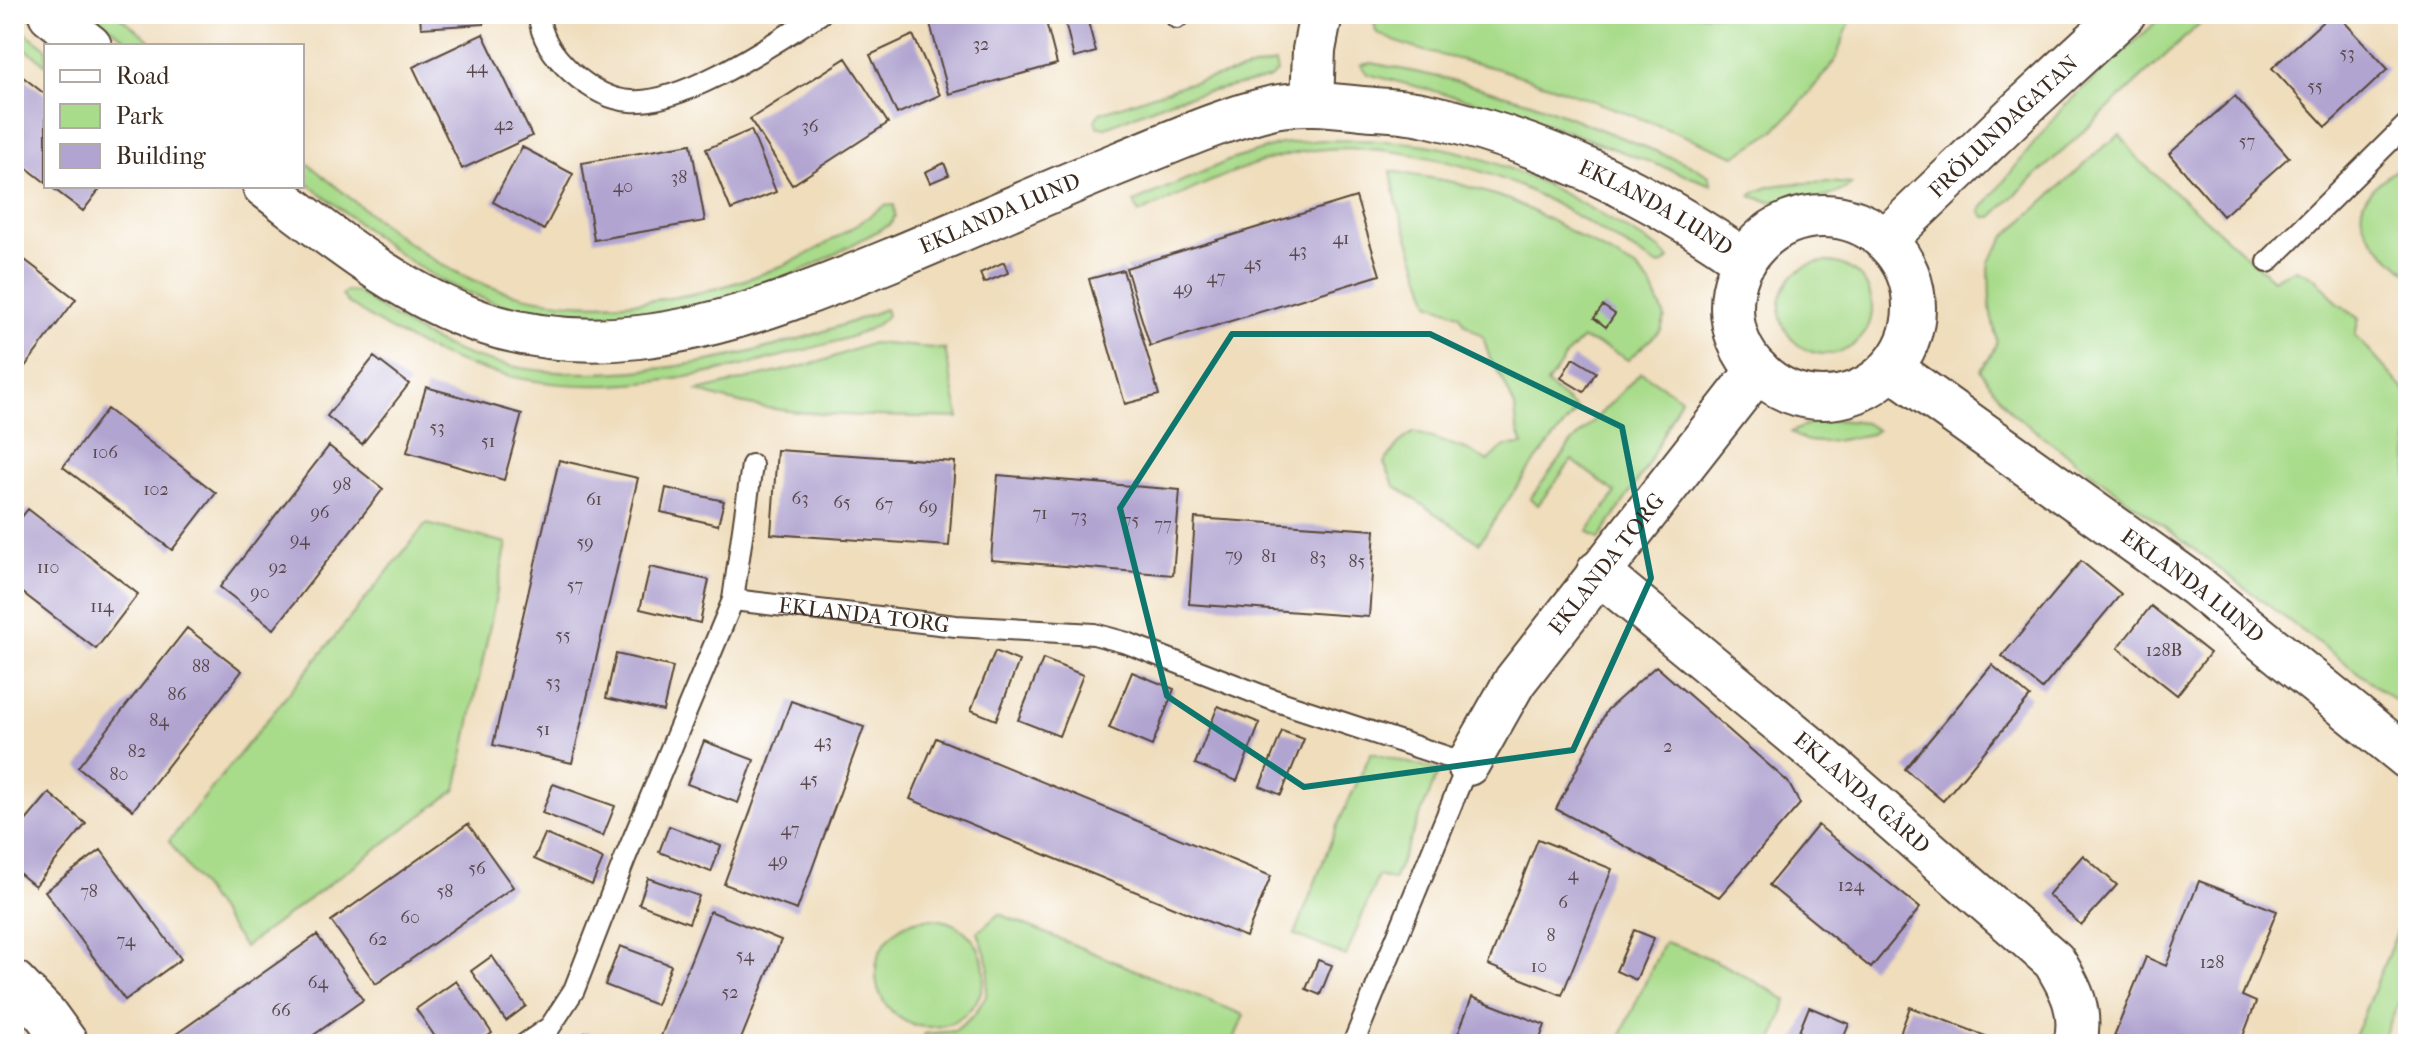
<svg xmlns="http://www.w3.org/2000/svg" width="2422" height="1058" font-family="'IM FELL French Canon',serif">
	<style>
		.green { fill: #a8db8a; stroke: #728254; stroke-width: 2 }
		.building { fill: #b1a4d0 }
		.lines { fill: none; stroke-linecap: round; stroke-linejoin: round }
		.service-casing { stroke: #564536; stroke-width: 24 }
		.minor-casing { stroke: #564536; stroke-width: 46 }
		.service { stroke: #fff; stroke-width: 20 }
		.minor { stroke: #fff; stroke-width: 42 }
		.marked { fill: none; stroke: #0f766e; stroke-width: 6; stroke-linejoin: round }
		.labels { text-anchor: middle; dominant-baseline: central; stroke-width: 6; stroke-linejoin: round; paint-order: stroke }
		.number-label { font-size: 18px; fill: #58484a }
		.street-label { font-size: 22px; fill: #3b2a1e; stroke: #fff }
	</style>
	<rect width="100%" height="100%" fill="#fff"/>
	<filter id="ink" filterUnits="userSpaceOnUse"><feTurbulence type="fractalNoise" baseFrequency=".0125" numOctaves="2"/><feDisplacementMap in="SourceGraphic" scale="16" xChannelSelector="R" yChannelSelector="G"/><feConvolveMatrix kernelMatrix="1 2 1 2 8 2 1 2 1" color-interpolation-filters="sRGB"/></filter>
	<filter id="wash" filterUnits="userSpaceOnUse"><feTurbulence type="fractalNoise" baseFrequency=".006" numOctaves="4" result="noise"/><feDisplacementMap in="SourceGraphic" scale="32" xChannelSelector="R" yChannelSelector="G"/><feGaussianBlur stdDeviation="1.8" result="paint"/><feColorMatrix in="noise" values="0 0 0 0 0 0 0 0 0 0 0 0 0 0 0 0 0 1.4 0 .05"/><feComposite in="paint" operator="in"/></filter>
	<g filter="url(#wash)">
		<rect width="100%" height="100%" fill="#efddbc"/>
		<path class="green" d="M93,14h23l41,32h-23z
			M1373,14h463l14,7 -15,40 -36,44 -26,27 -38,24c-76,-31 -152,-61 -230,-85 -42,-13 -91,-17 -129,-39z
			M2165,14h45l-197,183 -21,20h-7l-5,-6 84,-105z
			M14,24l32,24v17l-32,-26z
			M1275,63l2,9 -9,7 -97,21 -65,27h-8l-3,-7 5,-7 86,-29z
			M1372,63l76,16 83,23 160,63 18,11 3,9 -200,-74 -145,-37 -6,-9z
			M2120,135l21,27 132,117 23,-10 20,9 22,25 21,16 -4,16 53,59v316l-396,-297 -32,-43 10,-13 7,-15 -7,-33 -1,-48 16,-24 96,-88z
			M1322,140c34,0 70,0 104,5 86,13 163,62 235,105l8,9 -5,5 -7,1c-40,-24 -80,-51 -121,-71 -69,-34 -175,-58 -249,-39 -52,12 -99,38 -148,58l-5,-11 94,-41 52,-17z
			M302,159c48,38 97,83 152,112 98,52 232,36 330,-6 36,-15 69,-37 100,-59l10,-1 1,11 -4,8c-31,16 -61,34 -92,48 -102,45 -233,65 -338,18 -58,-26 -108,-73 -159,-111z
			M2408,161v113c-20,-20 -64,-50 -39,-81 9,-13 27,-22 39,-32z
			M1391,171l62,11 57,18 36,18 91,51 14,16 14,32 -4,13 -33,30 -21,-12 -25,-9 -13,13 -22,32 30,26 -45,55 -53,78 -84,-57 -11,-23 15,-20 15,-11 54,18 20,11 17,-15 18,-1 -6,-17 -2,-21 -11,-25 -14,-23 -7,-22 -18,-13 -6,-10 -29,-11 -33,-99z
			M1828,182l24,2c-24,19 -73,23 -101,12 16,-15 54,-12 77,-14z
			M1780 308a46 46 0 1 1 92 0a46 46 0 1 1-92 0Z
			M347,291l10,1c32,22 64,45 100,59 127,49 306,7 428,-42l2,6c-14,21 -70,31 -94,38 -170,46 -296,54 -446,-51l-5,-7z
			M872,343l73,6 14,69c-84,-3 -182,2 -261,-27l122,-29z
			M1641,372l40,26 -36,72 -46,69 -11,-8 28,-38 -44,-33 -34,45 -8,-6 40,-54z
			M1838,420l27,3 12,7 -6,4c-25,4 -60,17 -80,-2l23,-10z
			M426,524l81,19 -51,247 -212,157 -75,-106z
			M1371,753l68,18 -46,109 -15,-4 -32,80 -51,-21 41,-107z
			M2408,906v78l-28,60h-29z
			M999,914l245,101 -12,29h-308v-10l31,-3 19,-16 12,-19 3,-32 -11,-32z
			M876 973a54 54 0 1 1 108 0a54 54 0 1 1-108 0Z
			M1664,942c43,11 85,36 123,58l-15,44h-155z"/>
		<g id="blocks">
			<path class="building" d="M420,14h64v10l-63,4z
				M950,14h94l13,50 -108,30 -20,-74z
				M1063,14h23l10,38 -22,6z
				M2331,14h6l51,55 -62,58 -54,-59z
				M483,34l49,102 -70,33 -49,-102z
				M913,35l27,60 -43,19 -27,-59z
				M846,58l42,65 -96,62 -42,-66z
				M14,70l32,25v88l-32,-25z
				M2235,96l54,61 -66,59 -54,-62z
				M751,130l25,62 -45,18 -25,-61z
				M691,144l14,77 -111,19 -12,-77z
				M522,147l51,27 -29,56 -51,-28z
				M944,163l5,12 -19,8 -5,-11z
				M50,186h52l-19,25z
				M1356,197l24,78 -230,71 -24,-78z
				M21,257l55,42 -62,82v-114z
				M1004,262l4,11 -24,10 -4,-10z
				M1123,270l36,125 -34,9 -36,-125z
				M1603,306l12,8 -9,13 -12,-9z
				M374,357l35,27 -47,60 -35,-28z
				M1573,358l23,14 -12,20 -23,-14z
				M426,387l96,27 -18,66 -97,-28z
				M107,409l109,84 -44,57 -109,-83z
				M329,446l54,43 -109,140 -54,-42z
				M777,450l178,12 -6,84 -178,-12z
				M559,460l79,18 -66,285 -79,-18z
				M998,475l182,15 -7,85 -182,-15z
				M666,488l58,13 -6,24 -57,-13z
				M28,509l110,85 -42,55 -82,-63v-59z
				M1195,518l180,12 -6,87 -180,-13z
				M2081,561l40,33 -79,95 -40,-33z
				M650,567l59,13 -9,43 -60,-14z
				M2151,606l59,47 -33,42 -59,-47z
				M187,628l55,43 -109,139 -55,-43z
				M995,651l24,10 -23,59 -25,-10z
				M616,654l57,13 -10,44 -57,-13z
				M1043,659l40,16 -24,61 -41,-16z
				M1992,665l38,32 -87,104 -38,-32z
				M1656,666l132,116 12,22 -81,93 -163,-88 51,-99z
				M1132,672l42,17 -22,57 -43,-18z
				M791,701l73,26 -67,183 -73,-26z
				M1218,706l42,17 -23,58 -42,-17z
				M1282,731l22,8 -23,56 -21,-9z
				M936,738l335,138 -25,61 -336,-138z
				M704,741l50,19 -16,43 -51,-19z
				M553,784l62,22 -12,30 -61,-23z
				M49,793l37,31 -51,62 -21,-17v-34z
				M468,824l45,63 -137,97 -45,-63z
				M1818,825l102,83 -49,60 -102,-83z
				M669,826l52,20 -10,26 -52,-20z
				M545,834l58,25 -11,26 -58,-26z
				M1538,839l74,30 -50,126 -74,-30z
				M101,850l80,109 -56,41 -80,-109z
				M2083,855l34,30 -36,40 -33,-30z
				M648,878l51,18 -10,27 -50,-19z
				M2199,881l78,30 -35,85 14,6 -16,42h-105l-21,-8 32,-79 20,9z
				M710,911l71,29 -42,104h-81z
				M1634,930l20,8 -18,42 -20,-9z
				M317,935l46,65 -62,44h-139z
				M620,946l51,19 -15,40 -51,-20z
				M492,956l34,50 -20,15 -35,-50z
				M1318,960l14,5 -12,30 -14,-6z
				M456,981l36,52 -15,11h-37l-24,-35z
				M1472,997l73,28 -7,19h-84z
				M1809,1007l40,17 -8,20h-47z
				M1910,1007l81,31 -3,6h-92z
				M585,1032l31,12h-35z"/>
		</g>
	</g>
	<g filter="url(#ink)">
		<use href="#blocks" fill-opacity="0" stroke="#564536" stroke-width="2"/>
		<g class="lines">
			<defs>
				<g id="service">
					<path d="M539,14c1,24 15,42 32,58 16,14 38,28 60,29 54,4 144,-59 189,-87"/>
					<path d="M1177,18v-4"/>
					<path d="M2268,262l140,-139"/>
					<path id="s1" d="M733,600l223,26 138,8 33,9 144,56 197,65 -115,280"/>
					<path d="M525,1044l25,-17 24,-37 52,-134 107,-256 19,-135"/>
				</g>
				<g id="minor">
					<path d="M50,14l40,32"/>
					<path d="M1312,104l2,-54 7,-36"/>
					<path id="s2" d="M264,186c68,51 136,108 217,136 103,35 209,13 307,-22 114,-41 222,-93 334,-138 50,-20 100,-43 152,-55 29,-6 59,-2 88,1 21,2 43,2 64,7 114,25 224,78 319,146"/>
					<circle cx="1823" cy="307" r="91"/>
					<path id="s3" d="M1885,240l134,-129 105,-97"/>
					<path id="s4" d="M1891,368l304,217 213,173"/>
					<path id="s5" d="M1598,572l220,182 236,207c17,28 29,50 21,83"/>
					<path id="s6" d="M1468,764l47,-83 243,-311"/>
					<path d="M14,982l32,33 21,29"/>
				</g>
			</defs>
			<use href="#service" class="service-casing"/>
			<use href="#minor" class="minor-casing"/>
			<use href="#service" class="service"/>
			<use href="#minor" class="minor"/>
		</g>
	</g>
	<path class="marked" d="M1232,334h198l192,93 29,151 -78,172 -269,37 -137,-91 -47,-188z"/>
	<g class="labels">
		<g class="number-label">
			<text x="981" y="44">32</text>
			<text x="2347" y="53">53</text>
			<text x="477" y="67">44</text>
			<text x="2315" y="86">55</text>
			<text x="504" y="124">42</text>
			<text x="810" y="126">36</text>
			<text x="2247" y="141">57</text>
			<text x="679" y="177">38</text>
			<text x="623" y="186">40</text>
			<text x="1341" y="238">41</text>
			<text x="1298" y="250">43</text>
			<text x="1253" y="263">45</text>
			<text x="1216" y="277">47</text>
			<text x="1183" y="288">49</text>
			<text x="437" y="427">53</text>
			<text x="488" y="441">51</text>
			<text x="105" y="452">106</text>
			<text x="342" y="484">98</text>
			<text x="156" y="489">102</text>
			<text x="800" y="498">63</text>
			<text x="594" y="499">61</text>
			<text x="842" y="502">65</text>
			<text x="884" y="504">67</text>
			<text x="928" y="507">69</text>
			<text x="320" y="512">96</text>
			<text x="1040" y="513">71</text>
			<text x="1079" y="516">73</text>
			<text x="1131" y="520">75</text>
			<text x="1163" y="524">77</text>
			<text x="300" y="539">94</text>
			<text x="585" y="542">59</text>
			<text x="1234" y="555">79</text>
			<text x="1269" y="556">81</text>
			<text x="1318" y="558">83</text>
			<text x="1357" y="561">85</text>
			<text x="48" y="567">110</text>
			<text x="278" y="567">92</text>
			<text x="575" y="585">57</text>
			<text x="260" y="592">90</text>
			<text x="102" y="606">114</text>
			<text x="563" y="635">55</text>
			<text x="2164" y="650">128B</text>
			<text x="201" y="666">88</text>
			<text x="553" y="682">53</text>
			<text x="177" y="694">86</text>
			<text x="159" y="720">84</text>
			<text x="543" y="729">51</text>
			<text x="823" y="741">43</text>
			<text x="1668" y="746">2</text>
			<text x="137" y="751">82</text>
			<text x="119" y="774">80</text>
			<text x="809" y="779">45</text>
			<text x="790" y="829">47</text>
			<text x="778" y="860">49</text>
			<text x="477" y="868">56</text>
			<text x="1573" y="874">4</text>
			<text x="1851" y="885">124</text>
			<text x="89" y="891">78</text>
			<text x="445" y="891">58</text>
			<text x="1563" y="902">6</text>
			<text x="410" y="917">60</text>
			<text x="1551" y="935">8</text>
			<text x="378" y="939">62</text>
			<text x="126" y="940">74</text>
			<text x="745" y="955">54</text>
			<text x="2212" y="962">128</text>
			<text x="1539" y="966">10</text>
			<text x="318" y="982">64</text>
			<text x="730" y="992">52</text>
			<text x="281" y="1010">66</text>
		</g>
		<g class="street-label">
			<text stroke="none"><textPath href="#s3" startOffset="164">FRÖLUNDAGATAN</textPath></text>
			<text stroke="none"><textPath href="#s2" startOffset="1496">EKLANDA LUND</textPath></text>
			<text stroke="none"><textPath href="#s2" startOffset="800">EKLANDA LUND</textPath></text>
			<text stroke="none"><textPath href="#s6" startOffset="244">EKLANDA TORG</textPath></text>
			<text stroke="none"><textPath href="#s4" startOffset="372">EKLANDA LUND</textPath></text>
			<text stroke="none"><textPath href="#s1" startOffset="132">EKLANDA TORG</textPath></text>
			<text stroke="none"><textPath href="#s5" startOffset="344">EKLANDA GÅRD</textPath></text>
		</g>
	</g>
	<rect width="2422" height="1058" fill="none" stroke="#fff" stroke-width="48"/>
	<rect x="44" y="44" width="260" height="144" fill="#ffffff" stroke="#b1aaa5" stroke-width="2"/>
	<rect x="60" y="70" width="40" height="12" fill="#ffffff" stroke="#b1aaa5" stroke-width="2"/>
	<text x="116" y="84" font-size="24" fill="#3b2a1e">Road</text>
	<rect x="60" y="104" width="40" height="24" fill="#a8db8a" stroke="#b1aaa5" stroke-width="2"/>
	<text x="116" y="124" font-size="24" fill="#3b2a1e">Park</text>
	<rect x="60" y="144" width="40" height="24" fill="#b1a4d0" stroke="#b1aaa5" stroke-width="2"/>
	<text x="116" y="164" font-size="24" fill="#3b2a1e">Building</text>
</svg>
